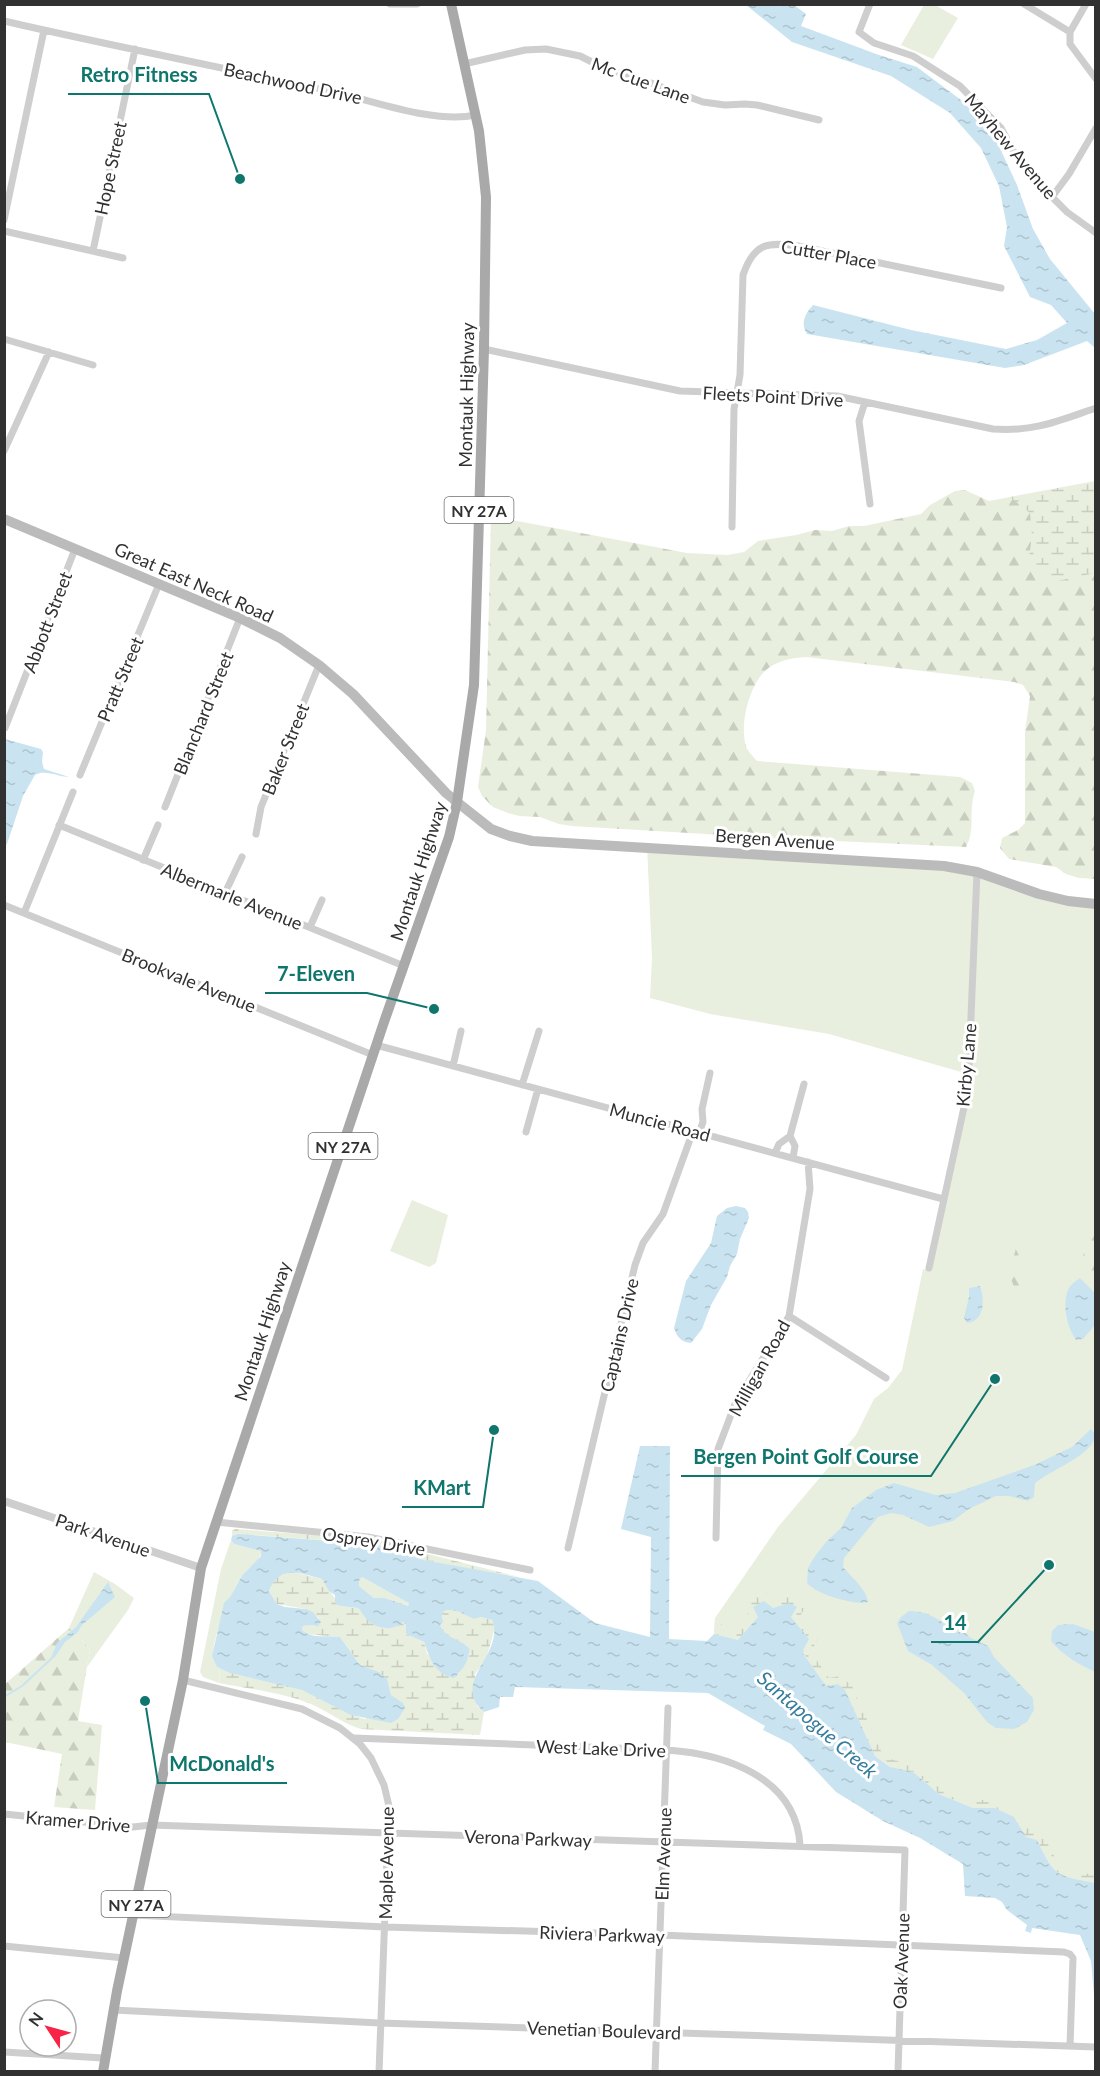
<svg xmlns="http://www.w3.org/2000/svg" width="1100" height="2076" font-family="Lato,sans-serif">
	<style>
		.grass { fill: #e9efde }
		.forest { fill: url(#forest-firs) }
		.wetland { fill: url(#wetland-marsh) }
		.water { fill: url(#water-ripples); fill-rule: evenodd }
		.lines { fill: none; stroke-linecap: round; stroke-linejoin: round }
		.stream { stroke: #c9e4f0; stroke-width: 2 }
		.minor { stroke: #cecece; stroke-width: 7 }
		.tertiary { stroke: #cecece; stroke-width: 8 }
		.secondary { stroke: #bbb; stroke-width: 10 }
		.primary { stroke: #a9a9a9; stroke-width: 10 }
		.labels { text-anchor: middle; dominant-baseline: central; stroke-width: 6; stroke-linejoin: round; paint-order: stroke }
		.shield { fill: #fff; stroke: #6f6f6f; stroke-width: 1.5 }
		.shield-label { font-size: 16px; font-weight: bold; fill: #313131 }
		.street-label { font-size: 18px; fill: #313131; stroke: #fff }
		.water-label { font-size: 20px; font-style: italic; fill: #357d9d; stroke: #fff }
		.leader { fill: none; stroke: #0f766e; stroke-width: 2 }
		.callout-dot { fill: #0f766e; stroke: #fff; stroke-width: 2 }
		.callout-label { font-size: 20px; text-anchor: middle; font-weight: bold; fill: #0f766e; stroke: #fff; stroke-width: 6; stroke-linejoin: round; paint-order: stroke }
	</style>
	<defs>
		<pattern id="forest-firs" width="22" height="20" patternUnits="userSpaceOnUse" patternTransform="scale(1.5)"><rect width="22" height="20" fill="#e9efde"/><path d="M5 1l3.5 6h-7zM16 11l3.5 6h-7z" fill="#c8cdbf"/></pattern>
		<pattern id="wetland-marsh" width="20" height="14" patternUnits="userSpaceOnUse" patternTransform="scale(1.5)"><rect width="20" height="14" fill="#e9efde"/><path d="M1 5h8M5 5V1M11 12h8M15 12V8" fill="none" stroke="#c8cdbf"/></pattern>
		<pattern id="water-ripples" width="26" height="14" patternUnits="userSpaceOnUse" patternTransform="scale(1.5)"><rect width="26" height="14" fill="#c9e4f0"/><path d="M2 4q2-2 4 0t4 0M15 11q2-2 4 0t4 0" fill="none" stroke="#adc4ce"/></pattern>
	</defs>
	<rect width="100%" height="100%" fill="#fff"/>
	<path class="grass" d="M924,5h11l23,13 -25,41 -32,-14z
		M647,845l297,21 151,38v979l-31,-6 -91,-69 -83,-41 -152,-127 -24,-6 1,-16 63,-91 78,-92 18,-36 14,-11 14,-18 21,-101 5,1 40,-196 -139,-40 -119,-20 -60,-16 2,-40z
		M412,1200l36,15 -12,48 -7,4 -39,-16z
		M231,1540l3,4 28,7c-2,11 -15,16 -20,25 -13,20 -23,46 -28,69 -2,7 2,21 6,27l-1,11 -16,-6 -3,-5 21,-103z
		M94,1572l21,12 19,14 -6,12 -41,57 3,-18 -21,-21z
		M362,1577l47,26 -1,3 -23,-8h-11l-15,-12v-5z"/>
	<path class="forest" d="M965,490l24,11 21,-4 29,2 56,44v336l-16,-1 -13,-4 -10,-7 -47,-8 -9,-11 2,-10 16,-8 7,-7v-91l5,-36 -7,-11 -9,-3 -208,-25c-14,1 -25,3 -36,10 -20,13 -31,57 -24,79 2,6 7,10 11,15l203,16 12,6 3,8c-7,19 1,38 -9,56l-195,-9 -199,-12 -13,-2 -19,-7 -21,-1 -11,-3 -15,-6 -11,-11 -4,-9 8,-57 5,-214 196,37 40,2 17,-3 14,-11 38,-6 19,-5 17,1 17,-5h15l57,-12 9,-9 25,-14z
		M1026,1211l3,5c-6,31 -21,47 -3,78l-3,4 -8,-9 -6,-15z
		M1095,1228v55c-22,-18 -9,-30 -4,-53z
		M69,1628l21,21 -12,72 24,4 -7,85 -41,-3 8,-53 -57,-12 -1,-57z"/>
	<path class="wetland" d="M1095,481v92l-38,8 -20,-8 -8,-15 3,-22 -2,-23 -20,-16z
		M235,1529l134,10 150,38 -46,-7 -49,-10 -51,-16 -119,-9 -22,1v-5z
		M289,1571l33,8 18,27 18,2 6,6 38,8 4,3v9l18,8 3,12 32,20 11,-20c-10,-9 -26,-17 -30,-29l3,-7 -1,-5 5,-3 10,1 17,7 7,-1 11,3 3,7 -4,15 -5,17 -11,15 2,32 7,6 -4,23 -119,-6c-18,-5 -33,-18 -50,-25 -29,-12 -62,-15 -92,-21l1,-11 -3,-5c27,13 58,13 85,23 22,8 40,23 63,29l31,-20 -5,-4 -5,-16 -7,-7 -19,-7 -20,-28 -35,-3 -3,-4v-3l5,-2 7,1 5,-8 -13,-9 -29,-5 -8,-13 6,-13z
		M765,1592l9,7 18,-5 15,11 -7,11 18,22 -7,14 18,26 11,-2 12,10 29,65 12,9 24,5 14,10 13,13 30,12h23l22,11 12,19 12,3c17,36 13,35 52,42v8c-40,-8 -40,-6 -58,-43l-11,-3 -12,-20 -19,-9h-22l-34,-14 -25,-22 -24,-5 -15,-11 -30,-65 -19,-5 -53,-78 -20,-1 5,10 -20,23 -24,-6 1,-16 7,2v8l13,3 14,-15 -6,-12z"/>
	<path class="water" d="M746,5h48l12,9 -5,12 78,29 38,12 48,36 11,12 21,27 20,43 16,44 17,30 45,55v34l-8,-7 -63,24 -19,3 -198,-34c-7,-11 -2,-20 6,-29l98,25 95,19 31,-9 30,-17 -16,-18 -21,-8 -26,-51 3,-19 -8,-41 -18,-38 -31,-35 -59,-37 -99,-34z
		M5,739l36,10 2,3 -1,10 2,7 25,8c-11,0 -24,-8 -34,-2l-12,21 -16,48 -2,1z
		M736,1206l9,2 3,4 1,6 -9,21 -3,15 -7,12 -3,11 -16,28 -9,24 -11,14c-10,-1 -14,-6 -17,-15l12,-47 25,-38 6,-27 10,-8z
		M1080,1278l15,15v32l-12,14 -7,1c-9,-13 -15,-37 -7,-52 2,-4 7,-7 11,-10z
		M980,1286c5,13 5,35 -13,37l-3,-5 5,-21v-9z
		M1091,1429l4,5c1,20 -45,36 -60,49l-1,14 -6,4 -19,-5h-13l-27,13 -16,12 -24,6 -26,-12 -12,-2 -13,4 -34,41 -1,9c9,11 23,21 25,35 -12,4 -53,-8 -61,-19l1,-15 7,-12 11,-14 15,-14 11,-20 24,-18 18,-7 42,12 19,-2 79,-28 38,-18z
		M640,1446h30l-1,193 38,2 7,-7 24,6 20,-23 -5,-10 11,-6 9,7 17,-5 7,4 -6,10 18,22 -7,13 24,34 12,-2 7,6 30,66 15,11 23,5 26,22 34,14h22l19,9 12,20 11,3c18,37 18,35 58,43v123l-4,-45 -11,-26 -48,-7 -1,5 -6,-2 2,-6 -20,-15 -5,-8 -7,-4 -30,-2 -2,-32 -43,-26 -37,-17 -47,-29 -45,-48 -28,-14 2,-4 -57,-33 -193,-6 -2,10h-13l-1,10 -15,5c-35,-30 22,-58 8,-92l-11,-3 -7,2 -17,-8 -10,-1 -5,3 1,9 -3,3c6,14 19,13 29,23 2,10 -7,23 -15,30 -19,-3 -25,-21 -30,-36l-18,-8v-9l-3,-3c-8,8 -22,8 -32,1 -5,-3 -9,-11 -13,-15l-18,-2 -5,-3v-8l-6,-4 -7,-12c-24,-6 -41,-15 -53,12l8,13 8,3 21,2 7,3 8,10 -3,4 -11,-1 -5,2v3c9,9 25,5 38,7l20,28 19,7 8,7 4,16 12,8 2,5 -7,11 -7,4 -40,-8 -49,-25 -72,-17 -13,-6 -5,-11 12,-53 6,-6 13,-23 18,-18v-5l-27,-7 -3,-4 1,-4 6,-2 135,10 51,16 114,21 57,42 55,14 1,-100 -30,-8zM362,1577l43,24 4,2 -1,3 -23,-8h-11l-15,-12v-5z
		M108,1582l7,15 -33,28 -5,8 -12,9 -10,15 -5,3 7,-17 19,-16z
		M909,1611c17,-1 32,9 44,20l11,1 7,6 17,8 6,11 39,41 1,12 -7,12 -13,7 -18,-1 -9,-6 -23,-29 -32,-28 -24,-14 -11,-28 4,-6z
		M1073,1624l22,8v40c-16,-8 -32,-16 -44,-31l1,-10 6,-6z"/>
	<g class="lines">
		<path class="stream" d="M4,1697l18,-11 29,-27"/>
		<path class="minor" d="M390,4h27
			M870,4l-11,28 15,11 39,13 47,30 41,42 19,35 11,13 36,36 29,21
			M1024,4l46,28
			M4,21c108,25 217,46 325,70 44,9 103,33 147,24
			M1070,32v12l26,35
			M1070,32l16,-28
			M464,64l61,-14 21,-1 34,7 26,13 34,10 63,23 22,3 20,-1 12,1 62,15
			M1052,197l17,-23 27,-46
			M4,220l40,-190
			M4,231l119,27
			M93,251l42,-202
			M4,339l89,26
			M484,349l196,42 157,5 156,33c41,3 65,-8 103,-21
			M865,402l-6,19 11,83
			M4,451l45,-99
			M732,527l2,-118 6,-34 3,-100c11,-32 24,-33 55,-29l203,42
			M5,728l70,-179
			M80,775l79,-191
			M165,807l75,-189
			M59,825l345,141
			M256,834l5,-27 58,-142
			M143,860l15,-35
			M225,893l17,-36
			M4,905l369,150
			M24,913l49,-121
			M310,927l12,-27
			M376,1045l567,154
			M453,1066l8,-35
			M522,1085l17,-54
			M526,1132l12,-43
			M699,1133l4,-11 -1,-13 8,-36
			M775,1153l4,-9 11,-8
			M793,1158l2,-12 -5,-10 14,-52
			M929,1268l39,-179 9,-217
			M789,1316l97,62
			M216,1522l152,15 162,33
			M716,1538l2,-89 17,-45 54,-88 21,-127 -2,-27
			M568,1548l67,-283 8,-22 20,-29 30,-83
			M183,1680l119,29 38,19 20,16 11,14 13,27 5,21 -10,266
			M354,1738l313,12c58,4 129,27 133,95
			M4,1814l129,13 18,-2 754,25 -7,222
			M133,1915l252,12 275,8 404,17 6,2 3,4 -3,88
			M4,1946l120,12
			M113,2010l267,13 716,24
			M4,2052l99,6
			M655,2072l13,-364"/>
		<path class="tertiary" d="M4,1501l197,67"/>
		<path class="secondary" d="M4,519l236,99 40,20 39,27 34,29 93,99 11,9 34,27 19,7 22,5 412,25 33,6 62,22 29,7 28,3"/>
		<path class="primary" d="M103,2072l14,-81 66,-311 18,-112 183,-546 65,-185 8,-35 17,-117 10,-336 2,-152 -7,-66 -28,-127"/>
	</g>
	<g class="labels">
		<g class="shield">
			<rect x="444.5" y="497" width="69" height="26" rx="4.5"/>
			<rect x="308.5" y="1133" width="69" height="26" rx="4.5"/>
			<rect x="101.5" y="1891" width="69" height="26" rx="4.5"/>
		</g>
		<g class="shield-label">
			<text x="479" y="510">NY 27A</text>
			<text x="343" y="1146">NY 27A</text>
			<text x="136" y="1904">NY 27A</text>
		</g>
		<g class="street-label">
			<text transform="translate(641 80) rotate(20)">Mc Cue Lane</text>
			<text transform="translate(293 83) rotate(12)">Beachwood Drive</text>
			<text transform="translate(1011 146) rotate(50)">Mayhew Avenue</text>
			<text transform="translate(110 168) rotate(-78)">Hope Street</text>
			<text transform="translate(829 254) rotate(10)">Cutter Place</text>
			<text transform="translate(466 395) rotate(-89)">Montauk Highway</text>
			<text transform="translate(773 396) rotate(3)">Fleets Point Drive</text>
			<text transform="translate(194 582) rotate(24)">Great East Neck Road</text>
			<text transform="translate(47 622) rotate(-69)">Abbott Street</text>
			<text transform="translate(120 679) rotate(-67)">Pratt Street</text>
			<text transform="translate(203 713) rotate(-68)">Blanchard Street</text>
			<text transform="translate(285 749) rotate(-68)">Baker Street</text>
			<text transform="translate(775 839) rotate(4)">Bergen Avenue</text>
			<text transform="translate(418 871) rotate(-72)">Montauk Highway</text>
			<text transform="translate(232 896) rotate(22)">Albermarle Avenue</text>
			<text transform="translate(189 980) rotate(22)">Brookvale Avenue</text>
			<text transform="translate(966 1065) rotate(-85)">Kirby Lane</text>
			<text transform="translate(660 1122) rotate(15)">Muncie Road</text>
			<text transform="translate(262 1331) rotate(-72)">Montauk Highway</text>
			<text transform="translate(619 1335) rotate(-77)">Captains Drive</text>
			<text transform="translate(759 1368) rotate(-61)">Milligan Road</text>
			<text transform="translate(103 1535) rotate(19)">Park Avenue</text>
			<text transform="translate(374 1541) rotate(9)">Osprey Drive</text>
			<text transform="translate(601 1748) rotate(2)">West Lake Drive</text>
			<text transform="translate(78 1821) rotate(5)">Kramer Drive</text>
			<text transform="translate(528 1838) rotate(2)">Verona Parkway</text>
			<text transform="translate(663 1854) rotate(-88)">Elm Avenue</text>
			<text transform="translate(386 1863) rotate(-89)">Maple Avenue</text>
			<text transform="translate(602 1934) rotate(2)">Riviera Parkway</text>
			<text transform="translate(901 1961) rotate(-88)">Oak Avenue</text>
			<text transform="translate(604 2030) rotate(2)">Venetian Boulevard</text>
		</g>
		<g class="water-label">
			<text transform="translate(818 1724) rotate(41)">Santapogue Creek</text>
		</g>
	</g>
	<path class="leader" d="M240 179L209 94H68M434 1009L367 993H265M995 1379L931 1476H681M494 1430L483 1507H402M1049 1565L978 1642H931M145 1701L158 1783H287"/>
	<g class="callout-dot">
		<circle cx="240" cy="179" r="6"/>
		<circle cx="434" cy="1009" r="6"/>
		<circle cx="995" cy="1379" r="6"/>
		<circle cx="494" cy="1430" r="6"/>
		<circle cx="1049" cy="1565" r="6"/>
		<circle cx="145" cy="1701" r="6"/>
	</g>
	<g class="callout-label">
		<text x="139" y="82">Retro Fitness</text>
		<text x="316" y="981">7-Eleven</text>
		<text x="806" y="1464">Bergen Point Golf Course</text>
		<text x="442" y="1495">KMart</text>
		<text x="955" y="1630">14</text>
		<text x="222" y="1771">McDonald's</text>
	</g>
	<rect width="1100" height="2076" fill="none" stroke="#313131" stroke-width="12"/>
	<g transform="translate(48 2028) rotate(306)"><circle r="28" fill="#ffffff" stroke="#adadad" stroke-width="1.5"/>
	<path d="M0-4.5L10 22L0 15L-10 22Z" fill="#f72446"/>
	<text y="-9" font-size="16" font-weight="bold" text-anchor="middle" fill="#313131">N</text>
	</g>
</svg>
